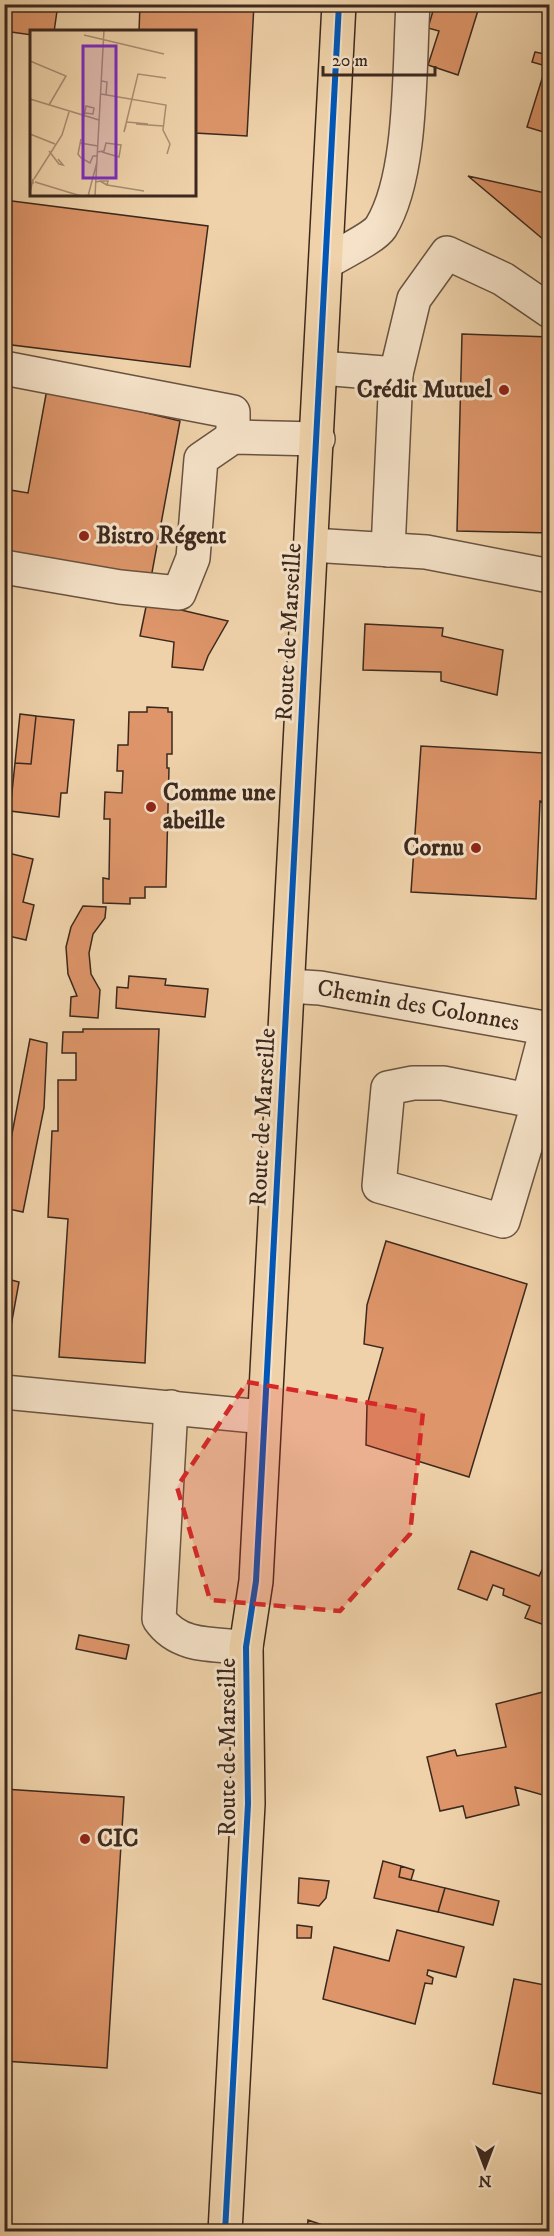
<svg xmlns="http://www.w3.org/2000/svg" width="554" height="2236" font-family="'IM FELL DW Pica',serif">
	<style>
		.building { fill: #dd9569; stroke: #3c291e; stroke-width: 1.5 }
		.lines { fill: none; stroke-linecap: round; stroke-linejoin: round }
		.minor-casing { stroke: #695341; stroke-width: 36 }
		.major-casing { stroke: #3c291e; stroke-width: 36 }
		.minor { stroke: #f5e2c8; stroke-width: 33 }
		.major { stroke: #efd2aa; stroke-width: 33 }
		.cycleway-casing { stroke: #f5e2c8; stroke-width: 10 }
		.cycleway { stroke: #0057b8; stroke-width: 6 }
		.marked { fill: #d62828; fill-opacity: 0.2; stroke: #d62828; stroke-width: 4.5; stroke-dasharray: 12 8; stroke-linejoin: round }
		.poi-dot { fill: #8f2418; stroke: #f5e2c8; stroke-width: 2 }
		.labels { text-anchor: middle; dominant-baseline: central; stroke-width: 6; stroke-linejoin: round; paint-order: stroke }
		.poi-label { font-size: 24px; font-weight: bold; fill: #3c291e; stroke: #f5e2c8; text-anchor: start }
		.street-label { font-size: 24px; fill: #3c291e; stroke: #f5e2c8 }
		.inset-road { fill: none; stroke: #a78e72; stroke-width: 1.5 }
		.view { fill: #7b2cbf; fill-opacity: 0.15; stroke: #7b2cbf; stroke-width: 3 }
		.inset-edge { fill: none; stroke: #3c291e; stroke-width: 3 }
	</style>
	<rect width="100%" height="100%" fill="#efd2aa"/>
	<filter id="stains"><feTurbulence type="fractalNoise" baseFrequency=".00333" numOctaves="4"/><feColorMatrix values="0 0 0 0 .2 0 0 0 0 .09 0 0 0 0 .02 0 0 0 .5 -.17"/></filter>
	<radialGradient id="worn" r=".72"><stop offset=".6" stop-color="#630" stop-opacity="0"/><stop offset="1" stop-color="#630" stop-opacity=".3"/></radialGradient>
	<path class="building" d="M4,4h54l-4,28h-22v3l-28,-4z
		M140,4h114l-7,132 -52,-3v-101h-56z
		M435,4h45l-22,71 -30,-10 11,-34 -11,-3z
		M535,52l15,3v79l-23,-7 19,-61 -14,-4z
		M468,176l82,18v51z
		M4,200l204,26 -18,141 -186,-23z
		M462,334l88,3 -4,107h4v89l-93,-2z
		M47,389l133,32 -29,157 -147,-26v-63l24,4z
		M147,602l81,19 -20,35 -5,14 -31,-3 2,-25 -34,-6z
		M365,624l78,4 -1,8 61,14 -6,45 -56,-14v-9l-78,-2z
		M147,707l21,1v4h4v42h-5v14h2l-3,119h-21v11h-15v6l-27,-1v-25l6,1 1,-60h-6l1,-27 17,1 1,-22h-6l1,-26h10l1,-33h18z
		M20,714l16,2 -5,48 -16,-1z
		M36,716l38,4 -7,73h-6l-2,24 -49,-6 5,-48 16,1z
		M544,738l6,2v64l-10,-3 -4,98 -125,-7 10,-146 122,7z
		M4,852l29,7 -10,43 11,3 -8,35 -22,-5z
		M83,906l23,1 -1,11 -12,16 -4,19 2,21 9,16 -2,28 -28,-2 1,-19 6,-1 -9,-22 -2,-27 5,-20z
		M129,976l37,3 -1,6 43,4 -3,28 -89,-9 1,-21 11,1z
		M83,1029h76l-14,334 -86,-6 9,-138 -20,-2 4,-86h6v-51h18v-27h-14l1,-21h20z
		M30,1039l17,4 -3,65 -21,104 -19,-4v-32z
		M386,1241l141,43 -58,193 -103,-32 1,-40 16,-57 -19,-4 3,-39z
		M4,1278l15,4 -14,77h-1z
		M471,1551l68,25 11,-22v73l-25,-9 5,-12 -27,-11 1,-6 -11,-4 -6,15 -29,-11z
		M79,1635l50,10 -3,14 -50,-10z
		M543,1692l7,27v78l-35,-10 4,18 -53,13 -3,-12 -23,5 -13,-54 28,-7 2,6 49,-9 -10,-43z
		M4,1789l120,8 -17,271 -103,-7z
		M383,1861l18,5 -2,11 46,11 -7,24 -64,-14z
		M401,1866l13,4 -3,10 -12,-3z
		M299,1878l30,3 -3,17 -7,8 -21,-3z
		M445,1888l54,13 -6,24 -55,-13z
		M297,1925l15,2 -1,11h-14z
		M397,1930l67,17 -8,30 -28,-7 -1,5 6,3 -1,6 -7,-1 -10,41 -92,-25 11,-52 55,14z
		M514,1979l36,7 -2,109 -55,-11z
		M308,2220l35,12h-36z"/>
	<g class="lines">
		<defs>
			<g id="minor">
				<path d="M327,262c12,-8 47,-24 54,-35 32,-52 28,-161 32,-223"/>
				<path d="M4,368l229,44v25"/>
				<path d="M321,368l75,6 18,-75 33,-46 56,26 47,32"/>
				<path d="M311,545l115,7 124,24"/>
				<path d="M388,550l8,-176"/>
				<path d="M4,567l116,20 59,6 14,-35 8,-99 32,-22 85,2"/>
				<path id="s1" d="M288,986l32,2 230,41"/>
				<path d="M413,1083h30l85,17 8,11 -33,110 -124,-35 9,-98z"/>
				<path d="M528,1100l19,-72"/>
				<path d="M4,1392l260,25"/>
				<path d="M171,1407l-12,212c20,29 54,25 87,28"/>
			</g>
			<path id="major" d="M225,2232l23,-428 -2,-157 10,-66 83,-1577"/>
		</defs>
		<use href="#minor" class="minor-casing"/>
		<use href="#major" class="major-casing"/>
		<use href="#minor" class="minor"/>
		<use href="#major" class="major"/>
		<defs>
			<path id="cycleway" d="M225,2232l23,-428 -2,-157 10,-66 83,-1577"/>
		</defs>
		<use href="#cycleway" class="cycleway-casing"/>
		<use href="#cycleway" class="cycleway"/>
	</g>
	<path class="marked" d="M247,1382l176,30 -13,122 -70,77 -130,-11 -33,-113z"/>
	<g class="poi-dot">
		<circle cx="504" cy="390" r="6"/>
		<circle cx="84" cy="536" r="6"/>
		<circle cx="151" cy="807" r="6"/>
		<circle cx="476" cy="848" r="6"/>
		<circle cx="85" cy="1839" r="6"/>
	</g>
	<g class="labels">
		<g class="poi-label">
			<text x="492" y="390" text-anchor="end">Crédit Mutuel</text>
			<text x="96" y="536">Bistro Régent</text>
			<text x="163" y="793">Comme une<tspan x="163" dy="28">abeille</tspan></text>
			<text x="464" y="848" text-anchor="end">Cornu</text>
			<text x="97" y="1839">CIC</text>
		</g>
		<g class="street-label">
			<text transform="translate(289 632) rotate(-87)">Route de Marseille</text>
			<text stroke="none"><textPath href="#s1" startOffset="132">Chemin des Colonnes</textPath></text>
			<text transform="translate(263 1117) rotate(-87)">Route de Marseille</text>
			<text transform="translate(228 1747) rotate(-90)">Route de Marseille</text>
		</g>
	</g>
	<g transform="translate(30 30)">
		<rect width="166" height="166" fill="#efd2aa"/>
		<path class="inset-road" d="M54,5l80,19M0,31l36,15 -17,29M72,51l5,1 -1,13M71,64l65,11 -3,25 7,14 -3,10M0,69l69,21M54,87l2,-11 8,2 -1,6 -8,-1M97,92l21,2M106,94l27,2M96,95l-2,7 14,-58 28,4M0,104l25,10M51,109l-3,15 3,4 9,5 3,-7h4M50,113l18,3M19,121l10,13 4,1 -5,-6M67,122l7,-1 2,-8 15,2 -2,12 -17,-5M4,149l28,-44 7,-23M5,152l46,14M66,152l4,-1h8l-1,4 -7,-4M77,155l37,6M0,163l3,-14v5M58,166l9,-34M65,166l9,-166"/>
		<path class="view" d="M53,16h33v132h-33z"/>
		<rect width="166" height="166" class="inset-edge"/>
	</g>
	<rect width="554" height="2236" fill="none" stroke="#efd2aa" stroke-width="24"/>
	<rect x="6" y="6" width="542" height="2224" fill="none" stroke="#3c291e" stroke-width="3"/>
	<rect x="12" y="12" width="530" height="2212" fill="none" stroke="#3c291e" stroke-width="1.5"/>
	<g transform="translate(485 2167) rotate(180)" stroke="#f5e2c8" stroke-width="4.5" paint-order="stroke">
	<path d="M0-4.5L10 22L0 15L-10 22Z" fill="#3c291e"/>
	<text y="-9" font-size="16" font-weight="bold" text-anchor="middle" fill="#3c291e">N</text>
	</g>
	<path d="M323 66v9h112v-9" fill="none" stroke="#3c291e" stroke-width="3"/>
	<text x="332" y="66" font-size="18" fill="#3c291e" stroke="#f5e2c8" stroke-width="4.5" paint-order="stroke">20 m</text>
	<rect width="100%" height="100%" filter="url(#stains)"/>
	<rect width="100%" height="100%" fill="url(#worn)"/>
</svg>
